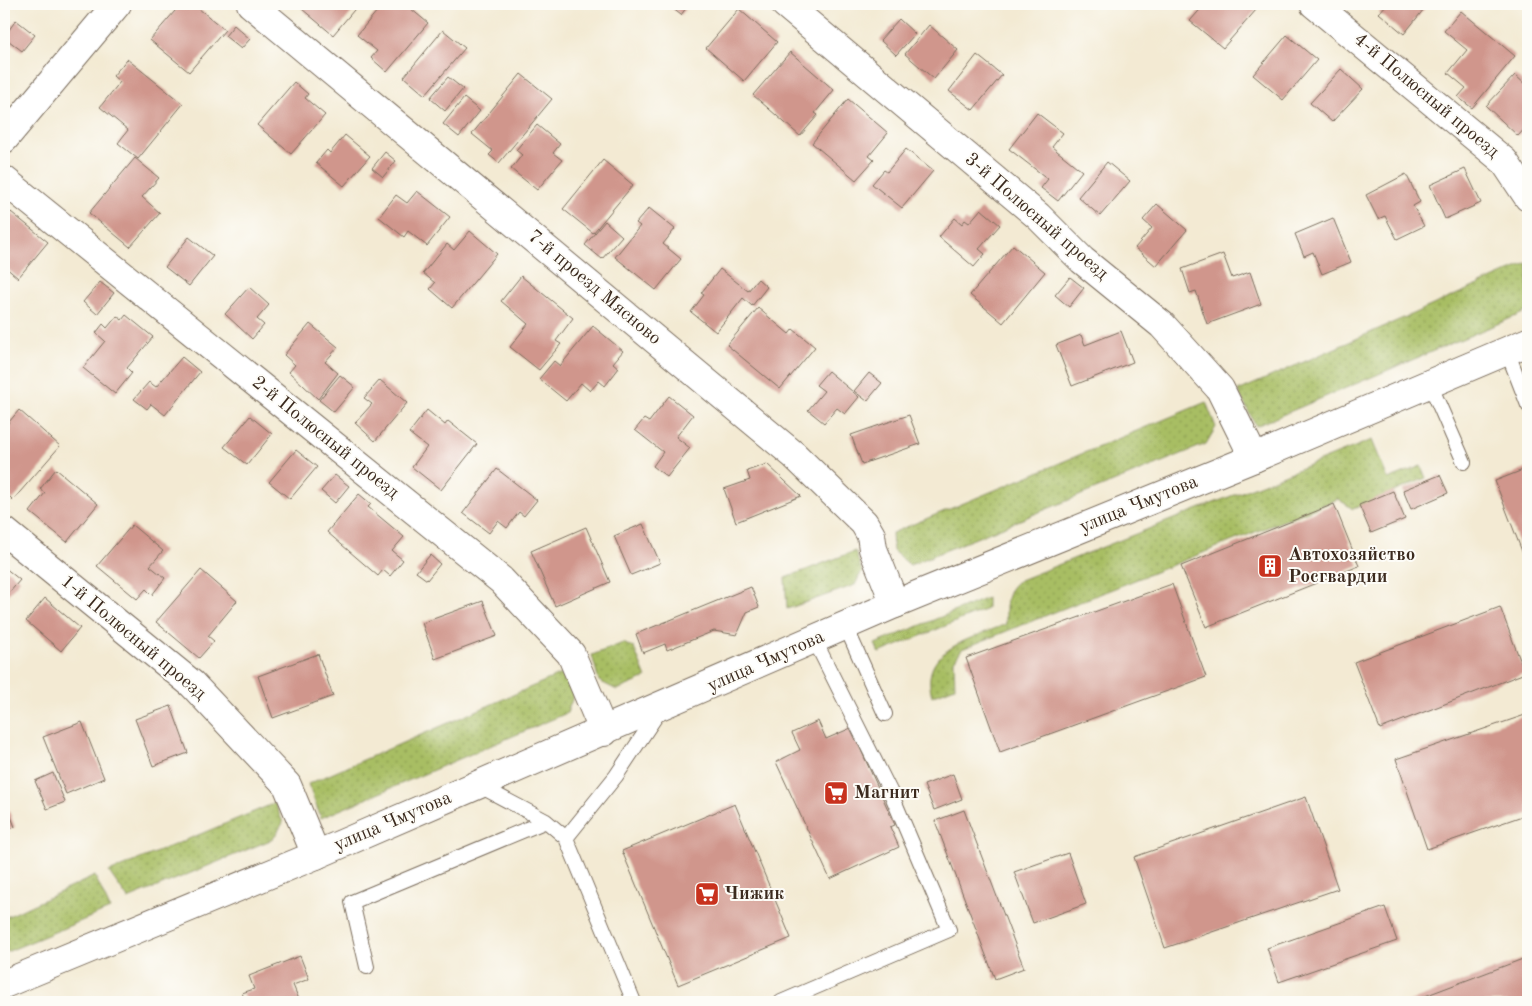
<svg xmlns="http://www.w3.org/2000/svg" width="1532" height="1006" font-family="'Old Standard TT',serif">
	<style>
		.grass { fill: url(#grass-dots); stroke: #727440 }
		.building { fill: #d0968c }
		.lines { fill: none; stroke-linecap: round; stroke-linejoin: round }
		.lane-casing { stroke: #7b6d5d; stroke-width: 16 }
		.street-casing { stroke: #7b6d5d; stroke-width: 30 }
		.secondary-casing { stroke: #7b6d5d; stroke-width: 30 }
		.lane { stroke: #fff; stroke-width: 14 }
		.street { stroke: #fff; stroke-width: 28 }
		.secondary { stroke: #fff; stroke-width: 28 }
		.labels { text-anchor: middle; dominant-baseline: central; stroke-width: 4; stroke-linejoin: round; paint-order: stroke }
		.street-label { font-size: 19px; fill: #3b2a1e; stroke: #fdfcf7 }
		.poi-label { font-size: 19px; font-weight: bold; fill: #3b2a1e; stroke: #fdfcf7; text-anchor: start }
	</style>
	<defs>
		<pattern id="grass-dots" width="8" height="8" patternUnits="userSpaceOnUse" patternTransform="scale(1.25)"><rect width="8" height="8" fill="#a8be63"/><path d="M2 2h.1M6 6h.1" fill="none" stroke="#8a9b51" stroke-width="1.8" stroke-linecap="round"/></pattern>
	</defs>
	<rect width="100%" height="100%" fill="#fdfcf7"/>
	<filter id="ink" filterUnits="userSpaceOnUse"><feTurbulence type="fractalNoise" baseFrequency=".02" numOctaves="2"/><feDisplacementMap in="SourceGraphic" scale="10" xChannelSelector="R" yChannelSelector="G"/><feConvolveMatrix kernelMatrix="1 2 1 2 8 2 1 2 1" color-interpolation-filters="sRGB"/></filter>
	<filter id="wash" filterUnits="userSpaceOnUse"><feTurbulence type="fractalNoise" baseFrequency=".0096" numOctaves="4" result="noise"/><feDisplacementMap in="SourceGraphic" scale="20" xChannelSelector="R" yChannelSelector="G"/><feGaussianBlur stdDeviation="1.12" result="paint"/><feColorMatrix in="noise" values="0 0 0 0 0 0 0 0 0 0 0 0 0 0 0 0 0 1.4 0 .05"/><feComposite in="paint" operator="in"/></filter>
	<g filter="url(#wash)">
		<rect width="100%" height="100%" fill="#f3ead3"/>
		<path class="grass" d="M1528,263v48l-272,115 -18,-35z
			M1206,402l10,25 -10,17 -296,121 -17,-14 -1,-18z
			M1372,440l16,39 33,-13 5,12 -73,31 -15,-10 -376,150 -8,12 1,26 -23,9c-14,-47 40,-57 74,-72 0,-17 -2,-34 14,-44z
			M855,551l7,20 -7,14 -68,24 -2,-31z
			M987,598v11l-108,44 -4,-9z
			M623,643l11,5 12,30 -29,12 -18,-9 -7,-26z
			M561,674l13,20 -7,19 -246,105 -13,-34z
			M275,803l8,20 -10,16 -145,60 -19,-27z
			M95,876l15,33 -106,44v-35z"/>
		<g id="blocks">
			<path class="building" d="M181,4h12l32,26 -36,42 -39,-32z
				M306,4h53l-26,31 -31,-26z
				M383,4h22l23,19 -41,49 -16,-14 6,-7 -20,-16z
				M667,4h22l-8,11z
				M1205,4h44l7,6 -33,38 -33,-27z
				M1387,4h41l-24,30 -25,-21z
				M739,9l38,33 -33,39 -38,-33z
				M1461,11l54,45 -43,52 -14,-11 8,-9 -18,-15 19,-23 -23,-19z
				M899,19l16,15 -19,21 -16,-15z
				M16,20l19,15 -13,16 -18,-14z
				M234,25l16,14 -9,10 -16,-13z
				M929,25l29,25 -24,29 -29,-25z
				M443,30l22,18 -40,47 -21,-18z
				M1287,35l30,25 -34,40 -30,-25z
				M790,52l44,38 -19,23 3,2 -18,21 -47,-41z
				M977,55l25,20 -29,35 -24,-19z
				M127,59l56,45 -45,55 -20,-16 10,-13 -28,-23 20,-25 -7,-6z
				M1341,69l22,20 -31,33 -22,-19z
				M521,74l31,25 -53,64 -10,-8 4,-4 -21,-17z
				M1515,75l13,12v38l-10,11 -32,-30z
				M448,77l15,12 -18,22 -15,-13z
				M294,82l14,12 -3,4 20,17 -34,39 -34,-29z
				M464,98l16,13 -21,26 -16,-13z
				M848,99l40,34 -19,23 5,4 -18,20 -44,-37z
				M1037,113l26,20 -11,14 30,24 -24,30 -17,-13 7,-9 -39,-30z
				M537,125l23,19 -7,9 9,7 -25,30 -26,-21 11,-14 -6,-5z
				M345,135l25,21 -26,30 -28,-23 11,-13 3,3z
				M906,149l27,22 -31,37 -30,-24 12,-14 3,2z
				M385,152l11,9 -13,16 -11,-9z
				M135,158l24,20 -17,19 18,16 -30,34 -41,-34z
				M603,160l30,25 -40,48 -30,-24z
				M1107,162l23,19 -30,35 -22,-19z
				M1465,169l16,34 -36,16 -15,-34z
				M1406,174l14,28 -7,4 11,20 -27,13 -12,-23 -7,3 -12,-24z
				M417,191l33,26 -23,29 -19,-15 -4,6 -25,-20 17,-22 11,8z
				M1157,204l30,26 -31,36 -21,-18 17,-20 -9,-8z
				M649,208l26,21 -12,15 18,15 -25,31 -41,-33 25,-31 -4,-3z
				M981,209l19,16 -21,24 6,5 -11,13 -35,-30 16,-19 7,6 3,-4 4,3z
				M11,212l37,30 -30,36 -14,-12v-46z
				M1333,218l18,44 -29,12 -9,-22 -9,4 -9,-22z
				M605,221l17,15 -20,23 -17,-14z
				M470,231l27,23 -45,54 -22,-19 5,-6 -12,-10 24,-29 7,6z
				M189,237l24,19 -24,30 -24,-19z
				M1013,245l32,27 -42,51 -33,-28z
				M1223,254l9,24 18,-6 11,32 -54,20 -11,-33 -6,2 -8,-24z
				M720,269l28,22 10,-12 9,8 -15,19 -9,-8 -27,34 -25,-20 13,-17 -3,-2z
				M521,276l52,42 -17,23 5,3 -22,26 -29,-23 18,-23 -27,-23z
				M1070,277l14,11 -15,19 -14,-12z
				M100,282l14,11 -17,21 -14,-12z
				M249,287l20,18 -12,14 7,6 -12,14 -27,-25z
				M758,308l31,26 4,-5 22,18 -35,42 -53,-44z
				M126,315l27,22 -26,31 5,5 -17,21 -32,-26 22,-27 -9,-8 7,-9 4,4 10,-12 5,4z
				M310,324l28,23 -13,15 13,11 -20,26 -29,-27 6,-7 -11,-10z
				M593,326l30,25 -10,12 6,5 -14,18 -6,-5 -9,10 -9,-8 -15,18 -27,-22 15,-18 6,5z
				M1121,331l12,31 -61,24 -16,-41 25,-10 4,10z
				M182,357l18,15 -35,43 -14,-11 -4,5 -13,-10 15,-17 7,5z
				M828,371l31,26 -14,17 -8,-6 -13,15 -16,-13 16,-19 -8,-6z
				M869,373l13,10 -15,18 -13,-10z
				M340,375l15,12 -21,25 -15,-12z
				M380,380l27,23 -32,38 -20,-18 17,-19 -8,-6z
				M669,396l24,19 -17,22 14,11 -23,29 -14,-11 10,-14 -28,-22 9,-11 5,3z
				M19,410l41,36 -47,54 -9,-9v-63z
				M427,410l18,15 3,-4 29,23 -36,46 -29,-23 15,-20 -18,-14z
				M909,415l11,29 -58,20 -11,-29z
				M250,416l22,18 -25,31 -23,-18z
				M296,450l21,17 -27,32 -21,-17z
				M767,464l34,32 -65,26 -12,-33 26,-9 -3,-9z
				M1528,468v84l-5,2 -28,-73z
				M56,469l42,35 -31,38 -37,-30 15,-19 -5,-4z
				M497,469l40,31 -13,16 -5,-4 -12,16 -9,-7 -9,12 -26,-20z
				M335,475l14,11 -14,17 -14,-12z
				M1440,475l8,18 -37,16 -8,-19z
				M1393,491l12,28 -34,14 -12,-28z
				M359,494l12,10 -3,3 36,30 -12,14 11,9 -13,16 -7,-6 -5,6 -51,-44z
				M1334,504l25,62 -153,61 -25,-61z
				M643,524l17,39 -29,12 -17,-39z
				M132,525l31,26 -13,15 15,12 -13,17 -6,-6 -9,10 -40,-33z
				M586,527l24,55 -55,24 -24,-55z
				M430,555l10,9 -13,16 -11,-8z
				M4,567l16,13 -16,19z
				M201,570l36,31 -29,35 6,5 -15,17 -43,-36z
				M1172,584l34,93 -206,75 -34,-94z
				M751,587l8,20 -12,5 -10,23 -23,-4 -47,19 -2,-6 -22,9 -7,-19z
				M45,598l35,30 -19,23 -35,-30z
				M483,601l14,35 -62,23 -13,-36z
				M1500,607l25,66 -145,56 -26,-67z
				M318,654l15,42 -60,22 -15,-42z
				M171,706l17,47 -35,13 -18,-47z
				M1528,714v100l-101,35 -31,-90z
				M818,721l8,18 25,-11 44,97 -5,2 9,20 -69,32 -54,-117 24,-12 -8,-17z
				M82,722l22,56 -38,16 -23,-57z
				M53,773l12,29 -18,7 -12,-28z
				M953,774l9,25 -28,11 -10,-25z
				M1306,797l32,92 -173,59 -31,-91z
				M4,798l11,29 -11,4z
				M735,804l56,134 -113,47 -56,-134z
				M964,810l60,158 -29,11 -60,-158z
				M1068,853l18,51 -53,19 -19,-51z
				M1385,907l12,34 -118,41 -12,-34z
				M300,956l9,23 -16,6 7,17h-54l-4,-9 12,-4 -5,-13z
				M1528,957v45h-119z"/>
		</g>
	</g>
	<g filter="url(#ink)">
		<use href="#blocks" fill-opacity="0" stroke="#7b6d5d" stroke-width="1"/>
		<g class="lines">
			<defs>
				<path id="lane" d="M1507,351l21,54
					M1430,384l34,78
					M846,627l39,87
					M478,785l68,36 20,17 68,164
					M566,838l50,-62 44,-66
					M367,967l-15,-65 194,-81
					M781,1002l168,-72 -59,-139 -75,-150"/>
				<path id="street" d="M251,4l543,451 70,68 7,12 2,14 22,55
					M785,4l253,212 44,44 80,65 58,64 34,69
					M1314,4l190,157 24,36
					M4,139l113,-135
					M4,180l497,400 70,74 33,78
					M4,531l188,153 95,101 29,70"/>
				<path id="secondary" d="M4,984l312,-129 579,-251 359,-146 274,-116"/>
			</defs>
			<use href="#lane" class="lane-casing"/>
			<use href="#street" class="street-casing"/>
			<use href="#secondary" class="secondary-casing"/>
			<use href="#lane" class="lane"/>
			<use href="#street" class="street"/>
			<use href="#secondary" class="secondary"/>
		</g>
	</g>
	<defs>
		<symbol id="building-square" viewBox="-11 -11 22 22"><rect x="-9" y="-9" width="18" height="18" rx="4" fill="#c8321e" stroke="#fdfcf7"/><path d="M-4-6H4V6H1V3H-1V6H-4ZM-2.5-4.3h1.7v1.8h-1.7ZM.8-4.3h1.7v1.8H.8ZM-2.5-1h1.7V.8h-1.7ZM.8-1h1.7V.8H.8Z" fill="#fff"/></symbol>
		<symbol id="supermarket-square" viewBox="-11 -11 22 22"><rect x="-9" y="-9" width="18" height="18" rx="4" fill="#c8321e" stroke="#fdfcf7"/><path d="M-6-5.5h2.5l.6 2H6L4.5 2H-2.5L-4.4-4H-6ZM-1.5 3.2a1.3 1.3 0 1 0 .1 0ZM3 3.2a1.3 1.3 0 1 0 .1 0Z" fill="#fff"/></symbol>
	</defs>
	<g fill-rule="evenodd">
		<use href="#building-square" x="1256" y="552" width="28" height="28"/>
		<use href="#supermarket-square" x="822" y="779" width="28" height="28"/>
		<use href="#supermarket-square" x="693" y="880" width="28" height="28"/>
	</g>
	<g class="labels">
		<g class="street-label">
			<text transform="translate(1426 96) rotate(40)">4-й Полюсный проезд</text>
			<text transform="translate(1036 217) rotate(41)">3-й Полюсный проезд</text>
			<text transform="translate(594 288) rotate(40)">7-й проезд Мясново</text>
			<text transform="translate(325 438) rotate(39)">2-й Полюсный проезд</text>
			<text transform="translate(1139 505) rotate(-22)">улица Чмутова</text>
			<text transform="translate(133 638) rotate(40)">1-й Полюсный проезд</text>
			<text transform="translate(766 662) rotate(-24)">улица Чмутова</text>
			<text transform="translate(393 822) rotate(-23)">улица Чмутова</text>
		</g>
		<g class="poi-label">
			<text x="1288" y="555">Автохозяйство<tspan x="1288" dy="22">Росгвардии</tspan></text>
			<text x="854" y="793">Магнит</text>
			<text x="724" y="894">Чижик</text>
		</g>
	</g>
	<rect width="1532" height="1006" fill="none" stroke="#fdfcf7" stroke-width="20"/>
</svg>
